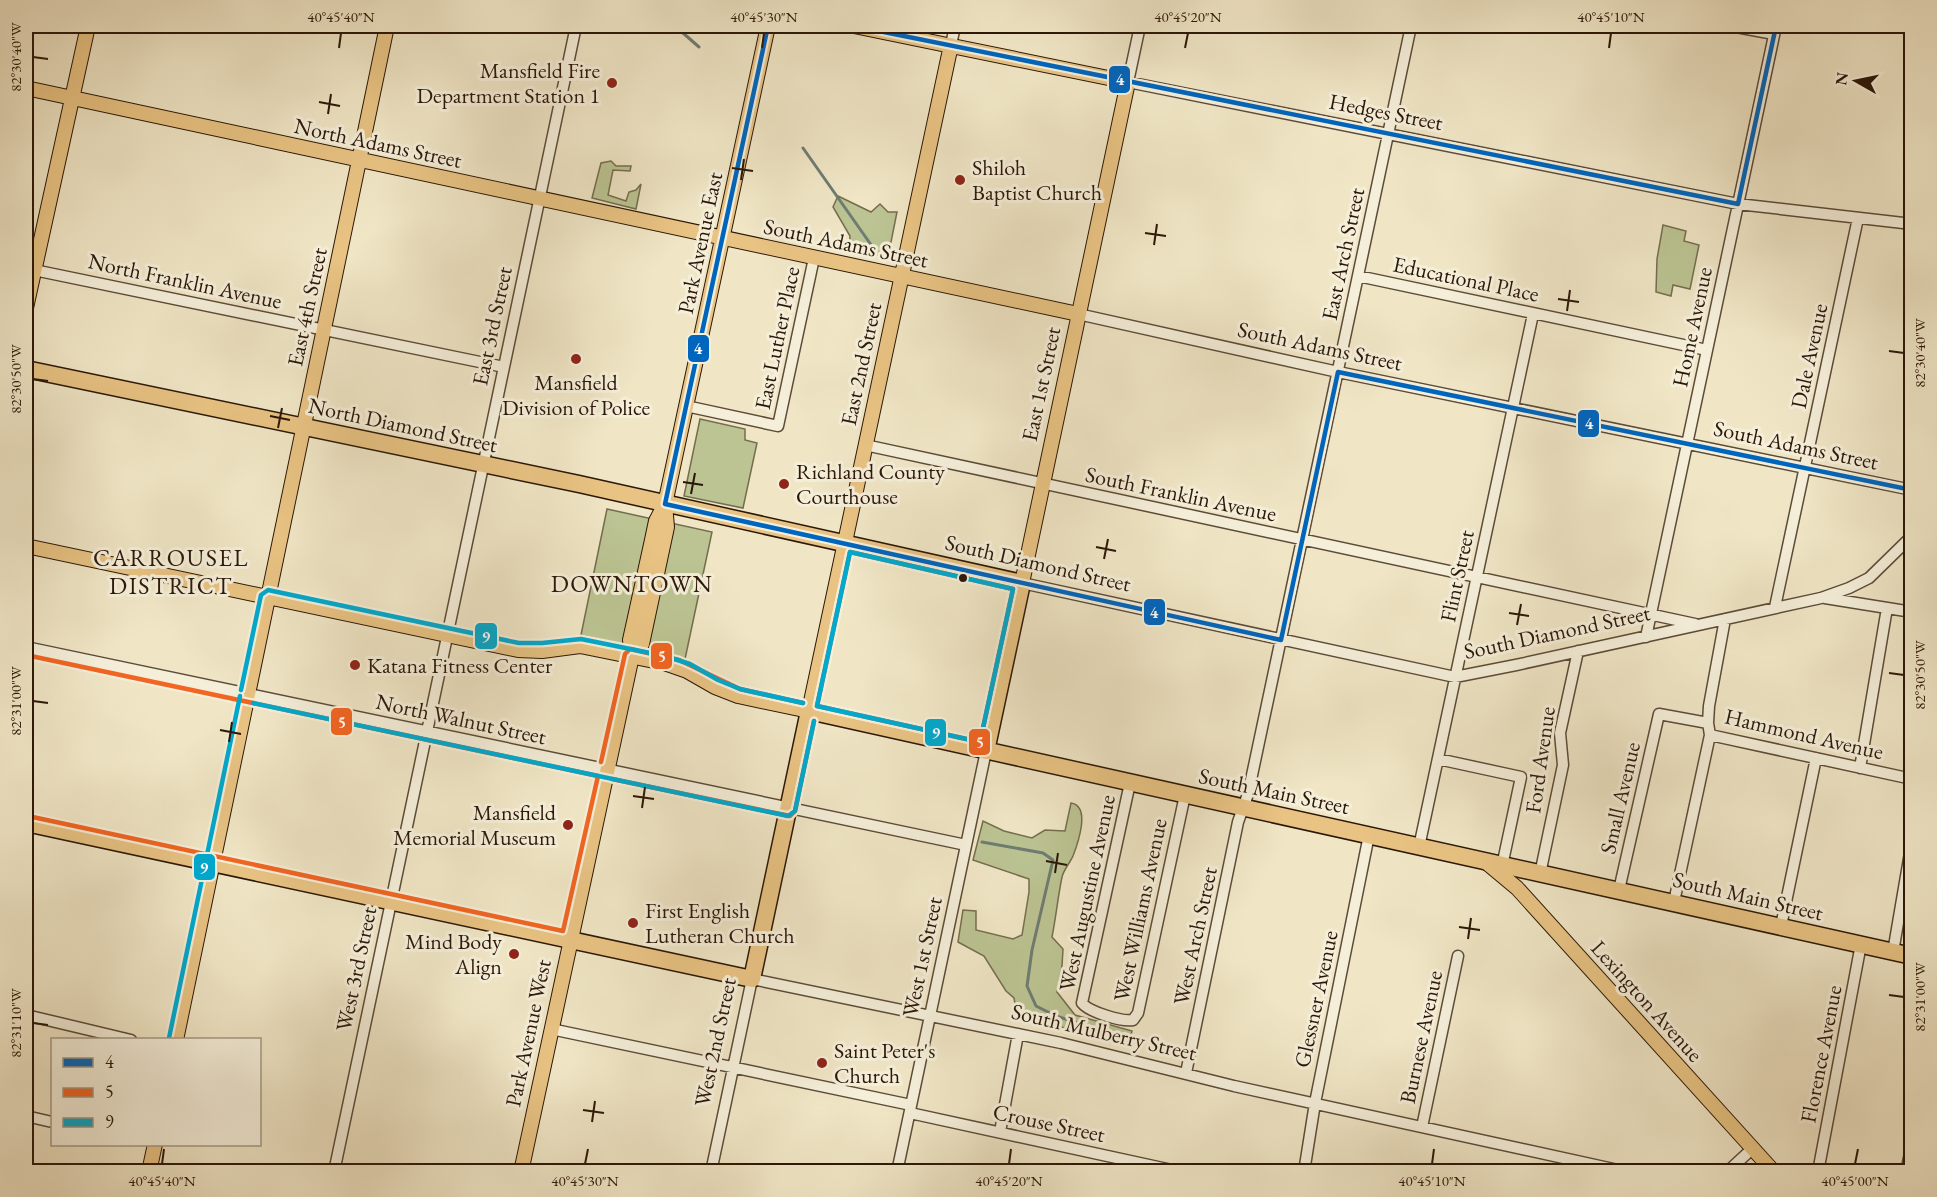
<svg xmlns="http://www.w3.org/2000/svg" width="1937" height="1197" font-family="'EB Garamond',serif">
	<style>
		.green { fill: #bcc493; stroke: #746e4e; stroke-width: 1.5 }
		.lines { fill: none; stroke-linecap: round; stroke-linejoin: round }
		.stream { stroke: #6e7c72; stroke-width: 3 }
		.minor-casing { stroke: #5c4b38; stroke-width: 13 }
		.major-casing { stroke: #2b1708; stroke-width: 16 }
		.highway-casing { stroke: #2b1708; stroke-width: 19 }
		.minor { stroke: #f5efda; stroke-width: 10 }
		.major { stroke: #e8c383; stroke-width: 14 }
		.highway { stroke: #e8c383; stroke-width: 16 }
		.bus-1-casing { stroke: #f5efda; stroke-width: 9 }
		.bus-2-casing { stroke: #f5efda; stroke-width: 9 }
		.bus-3-casing { stroke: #f5efda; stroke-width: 9 }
		.bus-1 { stroke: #0065bd; stroke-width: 4.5 }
		.bus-2 { stroke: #f26522; stroke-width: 4.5 }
		.bus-3 { stroke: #00a9ce; stroke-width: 4.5 }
		.ticks { fill: none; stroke: #2b1708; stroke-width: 2 }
		.poi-dot { fill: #8f2418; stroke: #f5efda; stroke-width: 2 }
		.bus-dot { fill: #2b1708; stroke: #f5efda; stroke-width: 2 }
		.labels { text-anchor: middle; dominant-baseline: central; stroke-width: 6; stroke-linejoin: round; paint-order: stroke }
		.poi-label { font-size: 22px; fill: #2b1708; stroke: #f5efda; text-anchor: start }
		.street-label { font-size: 22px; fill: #2b1708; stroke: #f5efda }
		.neighbourhood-label { font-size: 24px; letter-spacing: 1.5px; fill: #2b1708; stroke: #f5efda }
		.line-badge { stroke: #f5efda; stroke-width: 2 }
		.badge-label { font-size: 16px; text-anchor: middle; font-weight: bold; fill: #fff }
		.neatline { fill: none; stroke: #2b1708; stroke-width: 2 }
		.ticks-label { font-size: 15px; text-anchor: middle; fill: #2b1708 }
	</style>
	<rect width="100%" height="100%" fill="#f0e6c6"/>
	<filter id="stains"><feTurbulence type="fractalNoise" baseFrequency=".00333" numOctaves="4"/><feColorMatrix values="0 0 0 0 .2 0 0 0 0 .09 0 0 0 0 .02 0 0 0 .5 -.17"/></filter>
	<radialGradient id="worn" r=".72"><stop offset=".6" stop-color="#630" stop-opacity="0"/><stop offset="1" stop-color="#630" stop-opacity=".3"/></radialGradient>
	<path class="green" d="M611,161l5,5h15l-1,5 -17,-1 -5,25 18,6 3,-9 7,-2 5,-6 -5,25 -44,-11 9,-35z
		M838,196l33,16 9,-8 8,8h9l-9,45 -39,-7 1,-14 -17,-29z
		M1663,225l23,6 -2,10 15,4 -9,44 -17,-4 -2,11 -15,-4 1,-33z
		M700,419l45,10v11l12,3 -14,65 -59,-12z
		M607,509l105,23 -27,127 -104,-24z
		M1071,803c20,3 7,40 2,53 -3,7 -9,13 -11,21 -4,19 -6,40 -10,60l11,12 -1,17 -5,26 18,23 57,16 -3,13 -112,-28 -3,-18 -8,-7 -22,-35 -26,-14 5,-32 13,1v19l37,9 9,-4 7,-43v-13l-56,-19 10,-39 21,10 28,7 13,-8 20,1z"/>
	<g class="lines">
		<path class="stream" d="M675,26l24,21
			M803,148l71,101
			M982,842l61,11 10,7 -21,90 -5,36 9,20 20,10 70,22"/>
		<defs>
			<path id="minor" d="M1140,26l-12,56 610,122 174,20
				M1731,26l43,8
				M951,45l4,-19
				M34,270l470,97
				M1358,276l349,74
				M1078,314l260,58 574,118
				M686,406l92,20 36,-168
				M865,445l830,179
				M1022,583l433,94 61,-12 305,-67 28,-10 20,-10 43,-42
				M1825,598l87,14
				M1775,607l83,-389
				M1646,637l130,-611
				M26,647l940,198
				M1708,723l1,-17 16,-87
				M1710,735l202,44
				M1438,759l83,18 -19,89
				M1860,768l27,-160
				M1130,783l-48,220c7,9 40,19 51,17l5,-7 47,-218
				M1419,847l114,-533
				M1540,874l23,-109 -3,-32 18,-82
				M1619,890l40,-176 49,9 2,12 -36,167
				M1781,926l35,-168
				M1893,952l19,-111
				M26,1015l105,25
				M551,1029l360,76
				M1186,1073l52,-251 10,-28 163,-768
				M910,1113l271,59
				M26,1116l26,6
				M1422,1127l36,-171
				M1000,1132l18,-98
				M334,1172l242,-1146
				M711,1172l41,-193 309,64 173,43 393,86
				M897,1172l89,-421
				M1304,1172l11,-69 54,-268
				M1727,1172l26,-24
				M1818,1172l43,-228
				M1906,1172l6,-28"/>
			<path id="major" d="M854,26l274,56 -106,501
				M26,88l1052,226
				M26,308l62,-282
				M26,546l492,104 24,1 38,-5 84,17 23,8 28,16 23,9 71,15 142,-666
				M632,656l8,-7 2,-5 25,-117 -2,-23
				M1487,863l30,25 257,284
				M176,1040l211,-1014
				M149,1172l6,-28
				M521,1172l111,-516 -2,-16 22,-100 4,-19 9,-17 103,-478"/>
			<path id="highway" d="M26,369l553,115 443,99 -36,168
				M26,823l726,156 57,-268 1103,245"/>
		</defs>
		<use href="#minor" class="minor-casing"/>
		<use href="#major" class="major-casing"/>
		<use href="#highway" class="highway-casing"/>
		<use href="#minor" class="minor"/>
		<use href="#major" class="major"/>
		<use href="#highway" class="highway"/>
		<defs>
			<path id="bus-1" d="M768,26l-103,478 616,136 57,-268 574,118
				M854,26l884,178 38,-178"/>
			<path id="bus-2" d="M850,552l163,37 -33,153 -163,-36z
				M26,655l572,121 -35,155 -535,-115
				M601,762l24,-108 5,-5 49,11 61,29 63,14
				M612,779l178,37 5,-5 19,-90"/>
			<path id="bus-3" d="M850,552l163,37 -33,153 -163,-36z
				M241,690l20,-95 7,-5 251,53h23l39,-4 84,17 25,8 28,16 22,9 63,14
				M253,703l535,113 7,-5 19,-90
				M169,1038l71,-342"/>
		</defs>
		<use href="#bus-1" class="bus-1-casing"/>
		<use href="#bus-2" class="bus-2-casing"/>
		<use href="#bus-3" class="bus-3-casing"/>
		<use href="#bus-1" class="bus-1"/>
		<use href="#bus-2" class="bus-2"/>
		<use href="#bus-3" class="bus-3"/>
	</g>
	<path class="ticks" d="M339,48l2,-15M762,48l2,-15M1185,48l3,-15M1609,48l2,-15M33,57l15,2M319,102l21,4M328,114l3,-20M732,168l21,3M741,180l3,-21M1145,233l21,3M1154,245l3,-21M1558,299l21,3M1567,311l3,-21M1889,351l15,2M33,379l15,2M270,416l20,4M278,428l4,-20M683,482l20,3M691,494l4,-21M1096,547l20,4M1104,559l4,-20M1509,613l20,3M1517,625l4,-21M1889,673l15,2M33,701l15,2M220,730l21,4M229,742l3,-20M633,796l21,3M642,808l3,-21M1046,861l21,4M1055,873l3,-20M1459,927l21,3M1468,939l3,-21M1889,995l15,2M33,1023l15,2M583,1110l21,3M592,1122l3,-21M162,1164l2,-15M585,1164l3,-15M1009,1164l2,-15M1432,1164l2,-15M1855,1164l3,-15"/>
	<g class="poi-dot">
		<circle cx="612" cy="83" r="6"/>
		<circle cx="960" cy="180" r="6"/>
		<circle cx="576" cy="359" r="6"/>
		<circle cx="784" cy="484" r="6"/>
		<circle cx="355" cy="665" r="6"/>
		<circle cx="568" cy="825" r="6"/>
		<circle cx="633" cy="923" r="6"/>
		<circle cx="514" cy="954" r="6"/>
		<circle cx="822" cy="1063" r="6"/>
	</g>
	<circle class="bus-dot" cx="963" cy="578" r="5"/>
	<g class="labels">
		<g class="poi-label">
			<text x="600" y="70" text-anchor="end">Mansfield Fire<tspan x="600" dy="25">Department Station 1</tspan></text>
			<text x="972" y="167">Shiloh<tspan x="972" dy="25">Baptist Church</tspan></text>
			<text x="576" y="382" text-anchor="middle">Mansfield<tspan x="576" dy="25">Division of Police</tspan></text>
			<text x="796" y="471">Richland County<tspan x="796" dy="25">Courthouse</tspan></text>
			<text x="367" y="665">Katana Fitness Center</text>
			<text x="556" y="812" text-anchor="end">Mansfield<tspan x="556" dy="25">Memorial Museum</tspan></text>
			<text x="645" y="910">First English<tspan x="645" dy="25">Lutheran Church</tspan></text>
			<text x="502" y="941" text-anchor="end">Mind Body<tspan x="502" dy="25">Align</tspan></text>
			<text x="834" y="1050">Saint Peter's<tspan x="834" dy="25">Church</tspan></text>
		</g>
		<g class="street-label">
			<text transform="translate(1386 112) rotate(11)">Hedges Street</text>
			<text transform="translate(378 143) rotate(12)">North Adams Street</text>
			<text transform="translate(700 243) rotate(-78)">Park Avenue East</text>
			<text transform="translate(846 243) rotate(12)">South Adams Street</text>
			<text transform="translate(1343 254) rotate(-78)">East Arch Street</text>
			<text transform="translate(1466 279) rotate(12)">Educational Place</text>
			<text transform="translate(185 281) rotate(12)">North Franklin Avenue</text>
			<text transform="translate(307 307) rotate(-78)">East 4th Street</text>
			<text transform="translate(492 326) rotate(-78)">East 3rd Street</text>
			<text transform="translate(1692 327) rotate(-78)">Home Avenue</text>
			<text transform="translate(777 338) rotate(-78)">East Luther Place</text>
			<text transform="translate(1320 346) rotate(12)">South Adams Street</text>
			<text transform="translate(1809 356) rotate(-78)">Dale Avenue</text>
			<text transform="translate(861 364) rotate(-78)">East 2nd Street</text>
			<text transform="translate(1041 384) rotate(-78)">East 1st Street</text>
			<text transform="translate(403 425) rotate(12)">North Diamond Street</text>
			<text transform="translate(1796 445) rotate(12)">South Adams Street</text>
			<text transform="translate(1181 494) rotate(12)">South Franklin Avenue</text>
			<text transform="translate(1038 563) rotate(13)">South Diamond Street</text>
			<text transform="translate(1457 576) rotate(-78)">Flint Street</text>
			<text transform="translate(1557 632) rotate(-12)">South Diamond Street</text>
			<text transform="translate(461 719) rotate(12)">North Walnut Street</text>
			<text transform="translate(1804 734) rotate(13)">Hammond Avenue</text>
			<text transform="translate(1540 760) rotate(-82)">Ford Avenue</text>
			<text transform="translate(1274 791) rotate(12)">South Main Street</text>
			<text transform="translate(1620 798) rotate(-77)">Small Avenue</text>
			<text transform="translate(1087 893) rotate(-78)">West Augustine Avenue</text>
			<text transform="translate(1748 896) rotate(13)">South Main Street</text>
			<text transform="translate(1140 910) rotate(-78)">West Williams Avenue</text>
			<text transform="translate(1195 936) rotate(-78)">West Arch Street</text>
			<text transform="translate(922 957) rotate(-78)">West 1st Street</text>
			<text transform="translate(356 969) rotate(-78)">West 3rd Street</text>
			<text transform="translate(1316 999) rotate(-78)">Glessner Avenue</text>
			<text transform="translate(1647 1001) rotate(48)">Lexington Avenue</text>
			<text transform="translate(1104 1032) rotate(13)">South Mulberry Street</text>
			<text transform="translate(528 1033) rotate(-78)">Park Avenue West</text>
			<text transform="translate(1421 1037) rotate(-78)">Burnese Avenue</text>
			<text transform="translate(715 1042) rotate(-78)">West 2nd Street</text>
			<text transform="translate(1821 1054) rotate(-79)">Florence Avenue</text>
			<text transform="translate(1049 1123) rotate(12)">Crouse Street</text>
		</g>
		<g class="neighbourhood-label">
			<text x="171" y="557">CARROUSEL<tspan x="171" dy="28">DISTRICT</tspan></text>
			<text x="632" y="583">DOWNTOWN</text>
		</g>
	</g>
	<g class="line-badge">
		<rect x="1108" y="65" width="23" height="29" rx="6" fill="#0065bd"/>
		<rect x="687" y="334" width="23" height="29" rx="6" fill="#0065bd"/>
		<rect x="1577" y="409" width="23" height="29" rx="6" fill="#0065bd"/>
		<rect x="1143" y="598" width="23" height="28" rx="6" fill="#0065bd"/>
		<rect x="474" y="622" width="24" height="28" rx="6" fill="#00a9ce"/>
		<rect x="650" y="642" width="23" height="28" rx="6" fill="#f26522"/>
		<rect x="330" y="707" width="23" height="29" rx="6" fill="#f26522"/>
		<rect x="924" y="718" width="23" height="29" rx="6" fill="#00a9ce"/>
		<rect x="968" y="728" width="23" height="28" rx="6" fill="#f26522"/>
		<rect x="193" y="853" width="23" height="28" rx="6" fill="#00a9ce"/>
	</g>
	<g class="badge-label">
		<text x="1120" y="85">4</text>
		<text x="698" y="354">4</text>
		<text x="1589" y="429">4</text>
		<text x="1154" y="618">4</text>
		<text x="486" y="642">9</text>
		<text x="662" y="662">5</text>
		<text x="342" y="728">5</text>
		<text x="936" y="738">9</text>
		<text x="980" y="748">5</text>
		<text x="204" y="873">9</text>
	</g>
	<rect width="1937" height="1197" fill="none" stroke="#f0e6c6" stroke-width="66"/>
	<rect x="51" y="1038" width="210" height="108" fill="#f5efda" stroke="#a49986" stroke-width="1.5"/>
	<rect x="63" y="1058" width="30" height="9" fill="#0065bd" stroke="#a49986" stroke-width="1.5"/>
	<text x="105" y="1068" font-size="18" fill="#2b1708">4</text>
	<rect x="63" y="1088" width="30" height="9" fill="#f26522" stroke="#a49986" stroke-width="1.5"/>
	<text x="105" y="1098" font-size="18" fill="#2b1708">5</text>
	<rect x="63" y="1118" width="30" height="9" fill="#00a9ce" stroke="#a49986" stroke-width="1.5"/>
	<text x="105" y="1128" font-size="18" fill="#2b1708">9</text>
	<g transform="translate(1856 81) rotate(279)" stroke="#f5efda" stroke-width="4.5" paint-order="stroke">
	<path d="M0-4.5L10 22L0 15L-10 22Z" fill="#2b1708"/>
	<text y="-9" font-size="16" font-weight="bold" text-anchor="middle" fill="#2b1708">N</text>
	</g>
	<rect x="33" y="33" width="1871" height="1131" class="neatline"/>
	<g class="ticks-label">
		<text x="341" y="22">40°45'40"N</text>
		<text x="764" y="22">40°45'30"N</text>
		<text x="1188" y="22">40°45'20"N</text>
		<text x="1611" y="22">40°45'10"N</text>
		<text transform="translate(16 57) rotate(-90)" y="5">82°30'40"W</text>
		<text transform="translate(1920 353) rotate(-90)" y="5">82°30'40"W</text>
		<text transform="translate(16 379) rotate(-90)" y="5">82°30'50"W</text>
		<text transform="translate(1920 675) rotate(-90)" y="5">82°30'50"W</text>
		<text transform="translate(16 701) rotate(-90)" y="5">82°31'00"W</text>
		<text transform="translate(1920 997) rotate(-90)" y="5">82°31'00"W</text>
		<text transform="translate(16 1023) rotate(-90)" y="5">82°31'10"W</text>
		<text x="162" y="1186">40°45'40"N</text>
		<text x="585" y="1186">40°45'30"N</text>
		<text x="1009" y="1186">40°45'20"N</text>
		<text x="1432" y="1186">40°45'10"N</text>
		<text x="1855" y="1186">40°45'00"N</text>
	</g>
	<rect width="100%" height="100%" filter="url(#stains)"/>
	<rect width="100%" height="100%" fill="url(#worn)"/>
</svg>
